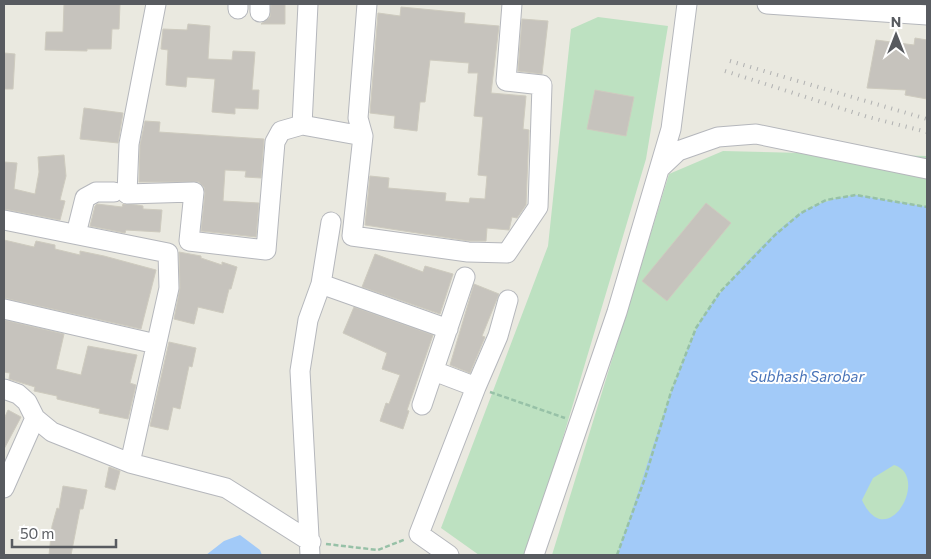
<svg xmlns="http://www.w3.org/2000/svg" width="931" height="559" font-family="Commissioner,sans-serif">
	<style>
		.green { fill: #bde1c1 }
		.water { fill: #a2caf8; fill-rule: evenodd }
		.building { fill: #c6c3bd; stroke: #cecbbf }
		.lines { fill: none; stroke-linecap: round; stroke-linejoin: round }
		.minor-casing { stroke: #b5b7bc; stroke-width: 21 }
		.path { stroke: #97c1a7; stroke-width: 2.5; stroke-dasharray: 5 2.5; stroke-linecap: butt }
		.minor { stroke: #fff; stroke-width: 19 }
		.rail { stroke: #b0b1b1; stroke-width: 4; stroke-dasharray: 1 6; stroke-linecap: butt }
		.labels { text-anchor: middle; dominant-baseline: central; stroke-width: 4; stroke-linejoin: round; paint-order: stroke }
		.water-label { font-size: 15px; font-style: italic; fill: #4873b8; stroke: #fff }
	</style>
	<rect width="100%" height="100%" fill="#eae9e0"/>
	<path class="green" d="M598,17l70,9 -22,133 -118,396h-49l-38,-27 107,-282 23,-217z
		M723,151l204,5v399h-375l117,-381z"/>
	<path class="water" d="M856,195l71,12v348h-310c27,-75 47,-153 79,-225 14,-32 77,-100 106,-118 18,-10 34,-14 54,-17zM894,465c37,11 -7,90 -32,35l11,-22z
		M240,535l20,15 2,5h-56l18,-14z"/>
	<path class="building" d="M64,4h56l-1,25h-7l-1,20h-24v2l-42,-1 1,-18h17z
		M271,4h14v20h-24l9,-7z
		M401,7l64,6 -1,10 35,3 -8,67 35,3 -3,33 6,1 -3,75 -9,13 -5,-1 -3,13 -22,-2 -1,13h-17l-104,-16 5,-49 19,2 -1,10 58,5 -1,8 24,2 1,-5 15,1 2,-23 -9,-1 5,-58 -9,-1 4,-43h-10l1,-10 -39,-3 -5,42h-5l-3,29 -23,-3 1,-12 -25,-3 8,-100 22,3z
		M522,19l26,2 -6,53 -24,-3z
		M188,24l22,2 -2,33 24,1 1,-9 22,1 -3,38h7l-1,19 -23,-1v6l-23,-2 3,-33 -28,-2 -1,10 -20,-2 2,-35 -7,-1 2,-20 24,1z
		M915,38l12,2v59l-22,-4 1,-5 -39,-2 9,-48 38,5z
		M4,53l11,1 -2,35h-9z
		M595,90l39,7 -8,39 -39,-7z
		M84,108l39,5 -5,30 -38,-4z
		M145,121l15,1 -1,10 105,7 -3,39 -16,-1 1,-6 -21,-1 -2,31 36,2 -3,34 -55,-6 4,-38 -1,-6 -5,-5h-60l1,-37z
		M64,155l2,21 -6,24 5,1 -5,19 -56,-11v-47l13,1 -3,26 21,5 4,-22 -1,-15z
		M706,203l25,20 -64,78 -25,-20z
		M97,204l25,3 1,-3 14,1 6,1v3l19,1 -2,22 -34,-2 -1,3 -35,-7 5,-20z
		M4,240l30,7 2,-6 19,4v4l25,6v-4l24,5 52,14 -15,59 -137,-31z
		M179,252l22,4v2l21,7v-3l15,5 -6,22h-2l-6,24 -25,-6 -4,17 -20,-5 6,-31z
		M375,254l48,18 2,-6 28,8 -13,40 -78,-27z
		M474,284l25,10 -17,42 3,1 -15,36 -20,-8z
		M354,307l79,28 -26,75 2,1 -6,18 -23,-8 6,-18 3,1 11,-29 -18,-6 5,-16 -44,-20z
		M4,320l60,14 -8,35 25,6 7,-29 49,9 -7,28 6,2 -8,34 -29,-6 1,-4 -43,-10v-3l-23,-5 1,-4 -26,-8 1,-6 -6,-1z
		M169,342l27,6 -4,19 -3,-1 -9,43 -7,-2 -5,23 -18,-4z
		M8,410l13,7 -17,32v-30z
		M109,467l11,4 -5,19 -10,-3z
		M63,486l24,4 -4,19h-3l-9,46h-22l3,-29 5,-18 2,1z"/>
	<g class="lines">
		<defs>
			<path id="minor" d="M156,4l-27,140 -2,50 67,-2 -5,49 77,9 9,-108 6,-11 21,-6 61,11 -11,100 116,16 39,1 31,-46 4,-122 -36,-4 6,-77
				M767,4l160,11
				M238,9v-5
				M260,12v-8
				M302,125l6,-121
				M363,136l-5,-18 9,-114
				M660,168l18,-17 40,-14 38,-3 171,35
				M4,220l164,33 1,35 -39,175
				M76,234l9,-36 11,-6h18
				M321,284l127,45
				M4,309l152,35
				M434,371l42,16 -57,147 30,21
				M476,387l22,-51 10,-36
				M4,389l14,5 9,8 8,16 17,14 78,31 96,25 85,54
				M422,405l43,-128
				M4,488l31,-70
				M310,555l-10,-184 8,-51 13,-36 10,-62
				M534,555l83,-243 54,-183 16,-125"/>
		</defs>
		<use href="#minor" class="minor-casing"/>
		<path class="path" d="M490,392l75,26
			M326,544l52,6 28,-11
			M617,555l28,-77 26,-86 25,-64 24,-36 55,-57 26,-22 25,-13 30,-5 71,12"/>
		<use href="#minor" class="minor"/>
		<path class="rail" d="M730,61l197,58
			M725,71l143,46 59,15"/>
	</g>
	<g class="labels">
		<g class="water-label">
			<text x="807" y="376">Subhash Sarobar</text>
		</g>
	</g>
	<rect width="931" height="559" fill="none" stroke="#585b60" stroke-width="10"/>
	<g transform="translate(896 35)" stroke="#ffffff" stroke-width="4" paint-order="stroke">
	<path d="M0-4L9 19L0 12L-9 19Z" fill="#585b60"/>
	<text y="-8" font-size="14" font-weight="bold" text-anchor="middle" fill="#585b60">N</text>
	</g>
	<path d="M12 539v8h104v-8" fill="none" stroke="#585b60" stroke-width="2.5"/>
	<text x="20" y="539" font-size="15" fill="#585b60" stroke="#ffffff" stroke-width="4" paint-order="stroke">50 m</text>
</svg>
